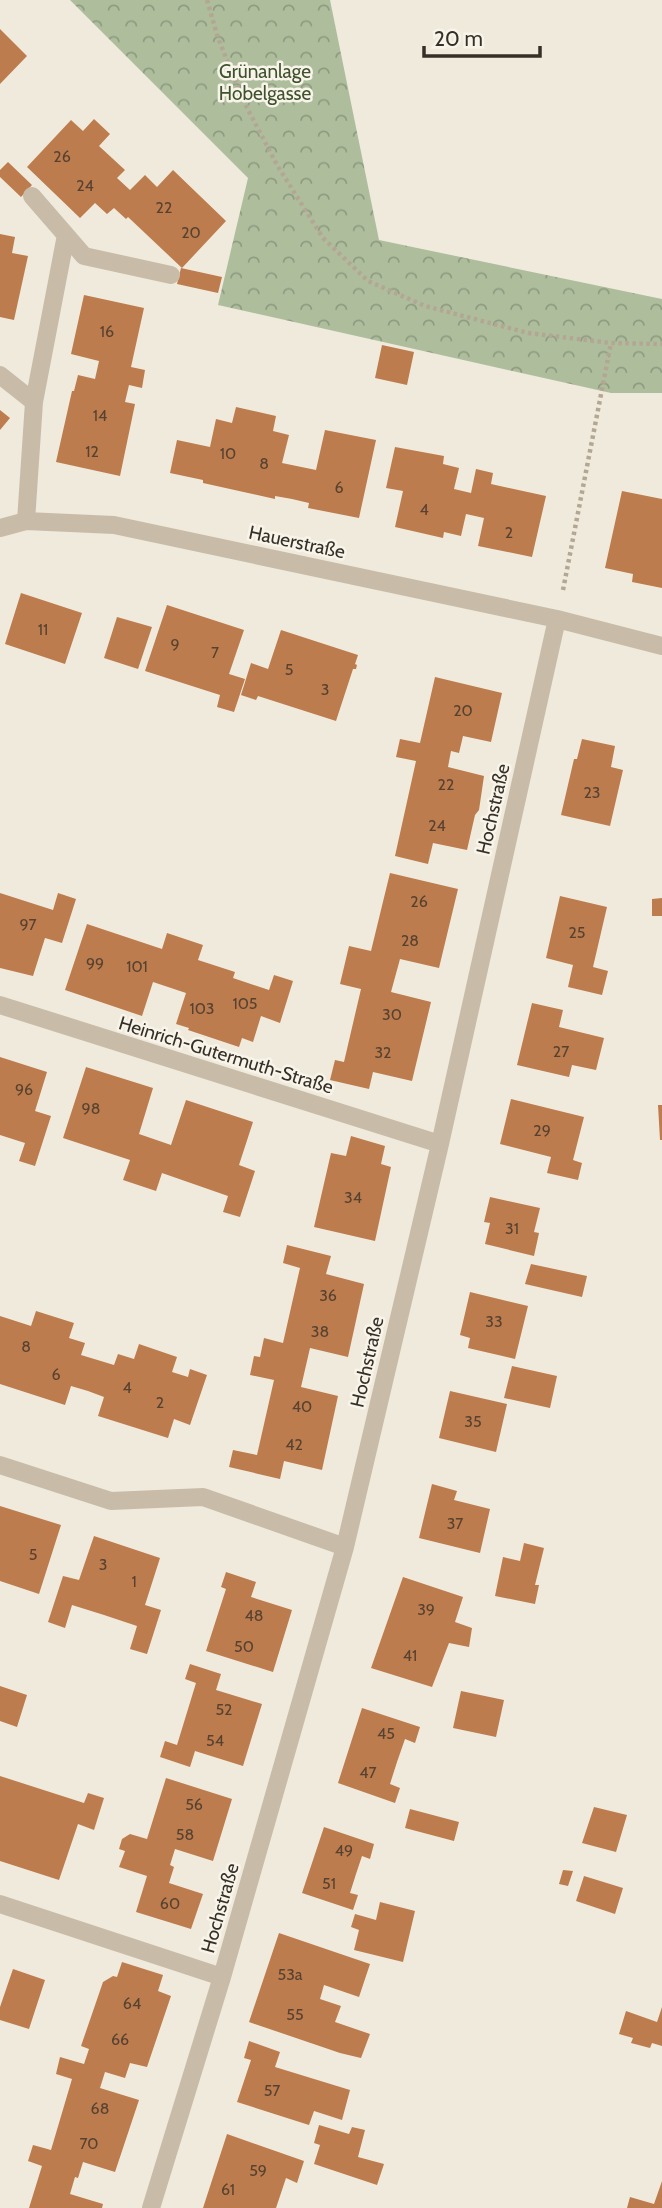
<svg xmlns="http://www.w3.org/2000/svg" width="662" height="2208" font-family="Cabin,sans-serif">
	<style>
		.forest { fill: url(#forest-crowns) }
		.building { fill: #bd7c4d }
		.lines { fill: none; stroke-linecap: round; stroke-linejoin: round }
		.path { stroke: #b3a794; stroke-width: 4.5; stroke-dasharray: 3.5 3.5; stroke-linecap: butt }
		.minor { stroke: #c8bca9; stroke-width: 18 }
		.labels { text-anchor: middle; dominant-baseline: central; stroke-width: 5; stroke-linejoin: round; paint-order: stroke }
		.number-label { font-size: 16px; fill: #574231 }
		.park-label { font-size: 19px; fill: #3f522e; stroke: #f8f4e9 }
		.street-label { font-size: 19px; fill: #352f28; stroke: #f8f4e9 }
	</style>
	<defs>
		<pattern id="forest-crowns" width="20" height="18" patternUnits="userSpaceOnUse" patternTransform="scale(1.75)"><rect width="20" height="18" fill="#aebe9d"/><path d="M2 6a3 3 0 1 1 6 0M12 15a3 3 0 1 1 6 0" fill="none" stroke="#8e9b80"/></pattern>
	</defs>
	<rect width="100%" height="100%" fill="#f0eadc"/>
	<path class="forest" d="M70,0h260l49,240 283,59v94h-51l-393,-88 30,-127z"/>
	<path class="building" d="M0,29l27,27 -27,28z
		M94,119l16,15 -11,12 26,24 -8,8 13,12 15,-15 12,12 16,-17 53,51 -44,47 -54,-51 -2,2 -12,-11 -7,6 -12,-11 -15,15 -53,-51 44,-47 12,11z
		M8,162l24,23 -11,12 -21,-20v-7z
		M0,234l15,3 -3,16 16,3 -14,64 -14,-3z
		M181,268l41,9 -4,16 -41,-9z
		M84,295l60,13 -13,59 14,3 -3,18 -13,-3 -4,17 10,2 -15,72 -64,-14 16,-71h2l4,-16 17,4 4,-18 -28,-7z
		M382,345l32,7 -7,33 -32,-7z
		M236,407l40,9 -3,15 16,4 -7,28 34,7 9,-40 51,10 -17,78 -51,-10 1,-5 -17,-4 -17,-3v3l-72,-16v-3l-33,-7 7,-33 33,7 6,-28 16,4z
		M0,410l10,8 -10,12z
		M395,447l49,9 -1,8 16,4 -5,21 17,4 5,-24 17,4 -2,11 55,12 -14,61 -54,-11 6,-28 -18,-4 -5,22 -17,-4 -1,6 -48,-11 8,-36 -17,-3z
		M622,491l40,8v89l-30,-6 1,-8 -28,-6z
		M21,593l61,20 -17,51 -60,-20z
		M167,605l77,25 -15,44 16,5 -11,33 -17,-5 3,-12 -75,-24z
		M117,617l35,10 -14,42 -34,-11z
		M281,630l77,25 -3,9 2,1 -1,4h-3l-17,52 -78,-25 -2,4 -15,-5 10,-32 17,6z
		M435,677l67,16 -11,49 -28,-6 -4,17 -8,-2 -3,16 36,9 -5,34 -4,5 -8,35 -34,-7 -5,21 -33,-8 21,-95 -20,-4 4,-18 20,4z
		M582,739l33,7 -4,21 12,3 -13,56 -49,-11 13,-56h3z
		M390,873l68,16 -19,79 -39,-9 -9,33 40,10 -19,79 -39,-9 -4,17 -39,-9 5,-20 9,2 17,-73 -21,-5 9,-38 22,5z
		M0,893l53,17 5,-17 18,6 -14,44 -17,-5 -12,38 -33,-8z
		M560,896l47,11 -14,60 15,4 -6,24 -34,-8 5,-22 -27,-7z
		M662,898v18h-10v-17z
		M87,924l75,25 5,-16 36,12 -5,15 37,12 -2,6 36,12 5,-15 19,6 -13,42 -19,-7 -8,26 -11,-4 -3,9 -51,-17 1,-2 -13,-4 10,-31 -33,-11 -11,34 -77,-26z
		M532,1003l31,7 -4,17 45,11 -8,32 -24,-5 -3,12 -52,-12z
		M0,1057l47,15 -12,39 16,5 -16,50 -16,-5 6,-18 -25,-8z
		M86,1067l67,21 -14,46 32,11 15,-45 67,22 -14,43 16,6 -15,46 -17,-5 5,-16 -66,-23 -6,18 -33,-11 7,-20 -67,-22z
		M511,1099l73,18 -11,43 9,3 -4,17 -31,-7 4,-16 -51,-13z
		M658,1105h4v35h-2z
		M351,1136l34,10 -4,18 10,3 -16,74 -61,-14 17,-74 15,3z
		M490,1197l50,11 -6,24 5,1 -5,23 -49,-12 5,-21 -6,-1z
		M287,1245l44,11 -5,18 38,10 -16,73 -38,-9 -9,39 37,9 -16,74 -38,-9 -4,18 -51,-12 4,-17 24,5 17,-75 -24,-5 4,-19 6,1 4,-19 19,5 17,-75 -17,-5z
		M531,1264l56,12 -5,21 -57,-13z
		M470,1292l58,14 -13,53 -47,-11 2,-10 -10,-3z
		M36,1311l38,12 -5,15 16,5 -4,12 33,10 4,-11 16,5 5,-15 38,13 -5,15 16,5 2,-8 17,6 -17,50 -16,-6 -6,19 -70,-22 6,-19 -16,-6 -17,-5 -6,19 -65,-21v-68l31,10z
		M512,1366l45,10 -7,32 -46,-10z
		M450,1391l57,13 -11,48 -57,-14z
		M432,1484l25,7 -3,9 36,9 -10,44 -61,-15z
		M0,1506l61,19 -22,69 -39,-13z
		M94,1536l66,22 -15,47 16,5 -14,44 -17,-5 7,-23 -33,-11 -32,-10 -7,23 -17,-6 15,-46 16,4z
		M524,1543l20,5 -9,37h4l-4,19 -40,-8 8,-39 17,4z
		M226,1572l30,10 -5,15 41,13 -19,62 -67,-21 20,-62 -5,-2z
		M403,1577l60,20 -8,25 17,6 -3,19 -20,-4 -17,44 -61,-19z
		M190,1664l31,10 -5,16 46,14 -19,62 -48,-15 -5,16 -30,-10 5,-16 12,4 19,-62 -11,-4z
		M0,1686l27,9 -10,32 -17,-6z
		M461,1691l43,9 -8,37 -43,-9z
		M362,1708l58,19 -5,16 -10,-4 -8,23 -7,22 10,4 -5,15 -57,-20z
		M0,1776l84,27 4,-10 16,5 -10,32 -16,-6 -19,56 -59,-19z
		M166,1778l66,21 -19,62 -38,-12 -5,16 4,2 -5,16 34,11 -12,35 -55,-17 11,-36 -28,-9 6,-16 -6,-2 3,-10 8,-5 17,5z
		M594,1807l33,8 -11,37 -34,-9z
		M410,1809l49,13 -5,19 -49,-13z
		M324,1827l50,17 -4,15 -8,-3 -6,18 -6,19 8,2 -5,15 -51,-17z
		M563,1870l10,1 -5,15 -9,-2z
		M584,1876l39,12 -8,26 -39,-13z
		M380,1902l35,9 -12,51 -49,-12 5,-20 -8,-3 4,-13 21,6z
		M279,1933l91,31 -11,33 -35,-12 -4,14 21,7 -6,16 35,12 -9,24 -21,-5 -91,-31z
		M122,1962l41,13 -5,16 13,5 -24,71 -17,-4 -5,15 -20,-6 -5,16 39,12 -24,72 -32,-10 -5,16 -3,-1 -5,17 33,10 -1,4h-73l13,-42 -14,-5 5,-16 18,5 21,-71 -16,-5 4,-17 24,7 5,-15 -8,-3 22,-64 10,-6 4,1z
		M13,1969l32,11 -16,49 -29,-9v-13z
		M662,2007v39l-10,-3 -2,5 -19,-5 2,-5 -14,-4 7,-23 31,11z
		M249,2041l31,11 -5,15 75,23 -8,30 -28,-9 -5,14 -72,-23 14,-42 -7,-2z
		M319,2125l30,9 3,-7 13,3 -7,27 26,7 -7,21 -63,-21 6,-19 -6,-2z
		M227,2134l77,27 -7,22 -11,-5 -10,30h-73z
		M662,2181v27h-35l3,-11 24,7z"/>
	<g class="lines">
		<path class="path" d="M207,0l11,38 25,62 34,65 46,73 45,43 57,25 103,27 83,10
			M563,590l48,-247 51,1"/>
		<path class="minor" d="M32,196l52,60 87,19
			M0,375l34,27
			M26,521l8,-119 32,-167
			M0,528l26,-7 88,4 443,94 105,27
			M0,1005l440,139
			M0,1465l111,36 92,-4 142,50
			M0,1904l222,73
			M151,2208l71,-231 123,-430 95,-403 117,-525"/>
	</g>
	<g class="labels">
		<g class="number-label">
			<text x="62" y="156">26</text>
			<text x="85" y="185">24</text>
			<text x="164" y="207">22</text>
			<text x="191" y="232">20</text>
			<text x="107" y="331">16</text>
			<text x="100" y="415">14</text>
			<text x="92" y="451">12</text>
			<text x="228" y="453">10</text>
			<text x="264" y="463">8</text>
			<text x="339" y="487">6</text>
			<text x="424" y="509">4</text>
			<text x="509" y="532">2</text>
			<text x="43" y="629">11</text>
			<text x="175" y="644">9</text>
			<text x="215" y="652">7</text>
			<text x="289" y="669">5</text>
			<text x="325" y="689">3</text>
			<text x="463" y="710">20</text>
			<text x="446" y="784">22</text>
			<text x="592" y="792">23</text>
			<text x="437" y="825">24</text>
			<text x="419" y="901">26</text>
			<text x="28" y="924">97</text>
			<text x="577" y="932">25</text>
			<text x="410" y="940">28</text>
			<text x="95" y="963">99</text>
			<text x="137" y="966">101</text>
			<text x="245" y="1003">105</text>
			<text x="202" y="1008">103</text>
			<text x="392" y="1014">30</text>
			<text x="561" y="1051">27</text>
			<text x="383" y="1052">32</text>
			<text x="24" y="1089">96</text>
			<text x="91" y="1108">98</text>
			<text x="542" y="1130">29</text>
			<text x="353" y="1197">34</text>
			<text x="512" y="1228">31</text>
			<text x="328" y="1295">36</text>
			<text x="494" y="1321">33</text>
			<text x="320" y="1331">38</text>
			<text x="26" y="1346">8</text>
			<text x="56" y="1374">6</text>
			<text x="127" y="1387">4</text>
			<text x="160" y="1402">2</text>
			<text x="302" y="1406">40</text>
			<text x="473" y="1421">35</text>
			<text x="294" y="1444">42</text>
			<text x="455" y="1523">37</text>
			<text x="33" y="1554">5</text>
			<text x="103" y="1564">3</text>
			<text x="134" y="1581">1</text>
			<text x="426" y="1609">39</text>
			<text x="254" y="1615">48</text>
			<text x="244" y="1646">50</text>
			<text x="410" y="1655">41</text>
			<text x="224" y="1709">52</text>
			<text x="386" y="1733">45</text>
			<text x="215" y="1740">54</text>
			<text x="368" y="1772">47</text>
			<text x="194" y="1804">56</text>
			<text x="185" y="1834">58</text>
			<text x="344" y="1850">49</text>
			<text x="329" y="1883">51</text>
			<text x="170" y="1903">60</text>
			<text x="290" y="1974">53a</text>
			<text x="132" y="2003">64</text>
			<text x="295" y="2014">55</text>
			<text x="120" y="2039">66</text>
			<text x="272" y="2090">57</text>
			<text x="100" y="2108">68</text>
			<text x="89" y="2143">70</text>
			<text x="258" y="2170">59</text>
			<text x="228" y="2189">61</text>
		</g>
		<g class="park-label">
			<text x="265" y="71">Grünanlage<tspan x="265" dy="22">Hobelgasse</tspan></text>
		</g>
		<g class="street-label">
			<text transform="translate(297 542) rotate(12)">Hauerstraße</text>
			<text transform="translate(493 809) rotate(-77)">Hochstraße</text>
			<text transform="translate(226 1055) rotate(17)">Heinrich-Gutermuth-Straße</text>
			<text transform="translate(367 1362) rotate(-77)">Hochstraße</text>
			<text transform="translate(220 1908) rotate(-74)">Hochstraße</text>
		</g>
	</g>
	<path d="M424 46v10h116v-10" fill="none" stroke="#352f28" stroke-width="3.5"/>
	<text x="434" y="46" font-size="21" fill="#352f28" stroke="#f8f4e9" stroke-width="5" paint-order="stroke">20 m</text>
</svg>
